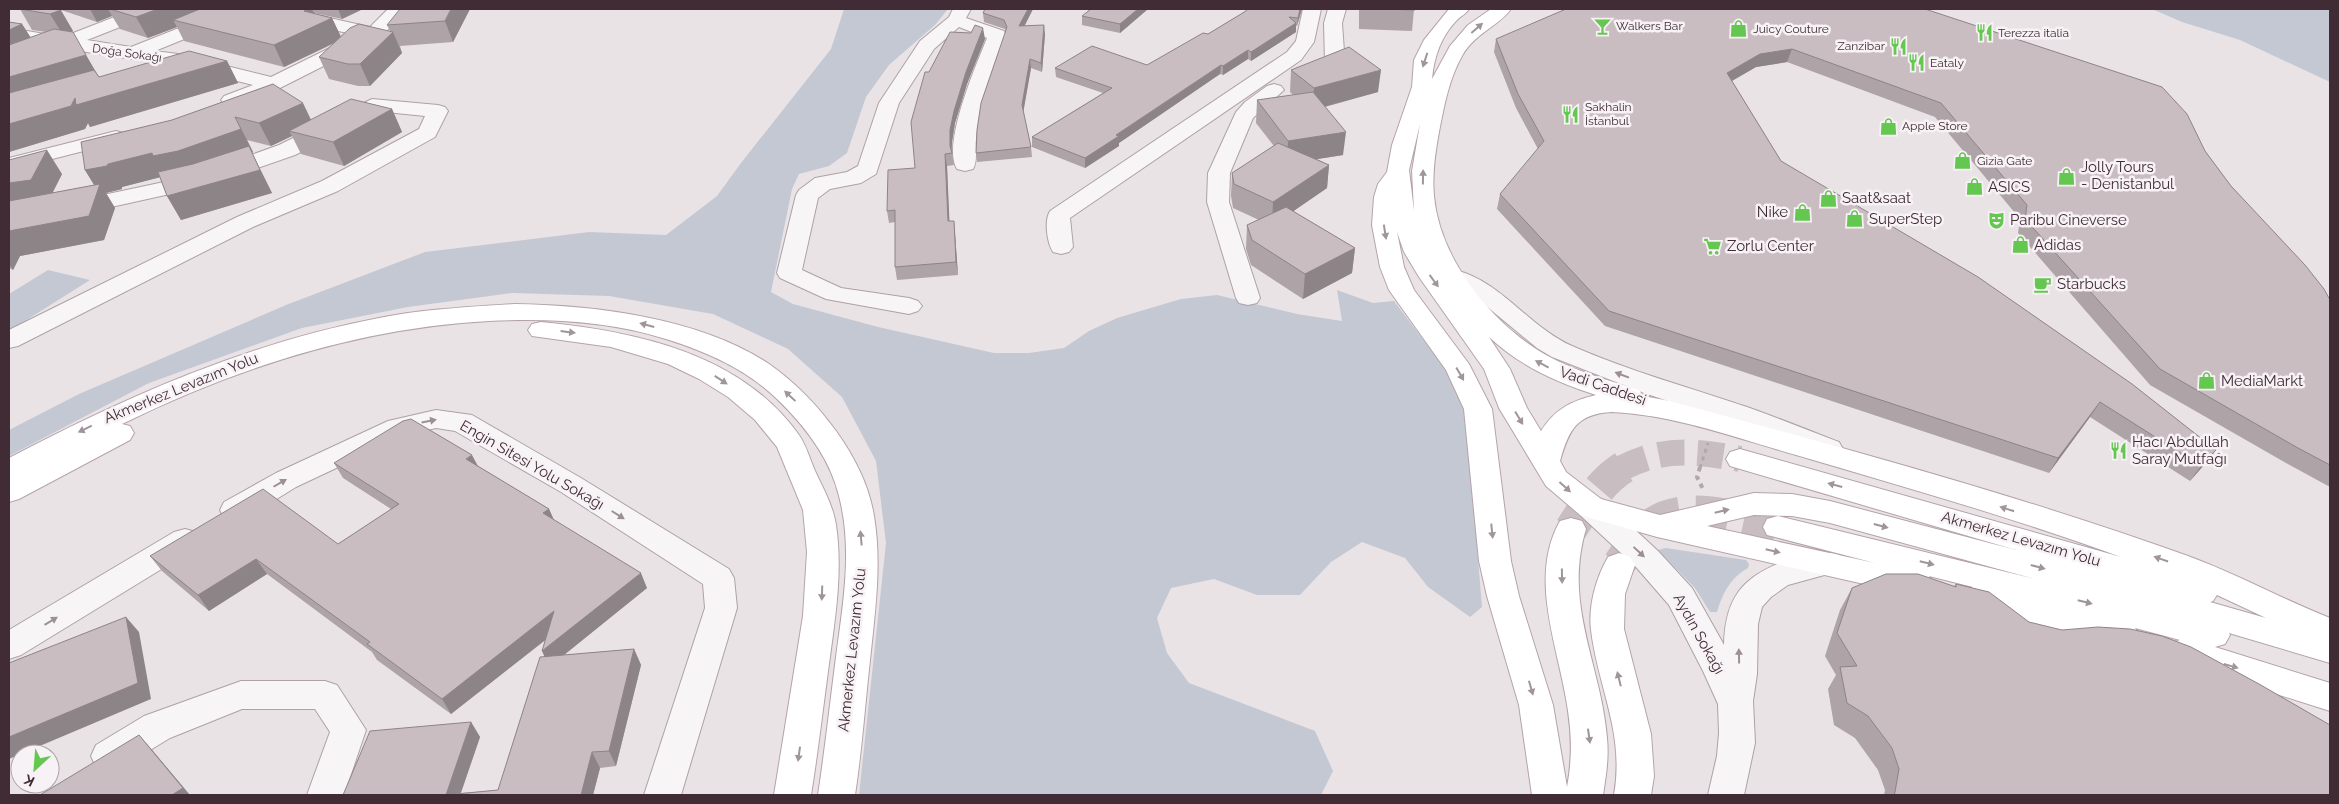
<svg xmlns="http://www.w3.org/2000/svg" width="2339" height="804" font-family="Raleway,sans-serif">
	<style>
		.green { fill: #c4c8d3 }
		.lines { fill: none; stroke-linecap: round; stroke-linejoin: round }
		.major-tunnel-far1 { stroke: #c8bec2; stroke-width: 26; stroke-dasharray: 26 13; stroke-linecap: butt }
		.major-tunnel { stroke: #c8bec2; stroke-width: 33; stroke-dasharray: 33 16; stroke-linecap: butt }
		.minor-casing { stroke: #ada1a6; stroke-width: 2 }
		.major-casing { stroke: #b5a3aa; stroke-width: 2 }
		.path-far1 { stroke: #b2a8ac; stroke-width: 3; stroke-dasharray: 4 4; stroke-linecap: butt }
		.path { stroke: #b2a8ac; stroke-width: 4; stroke-dasharray: 4.5 4.5; stroke-linecap: butt }
		.minor { fill: #f8f5f6; fill-rule: evenodd }
		.major { fill: #fff; fill-rule: evenodd }
		.wall { fill: #aea3a7 }
		.shaded-wall { fill: #8d8488 }
		.building { fill: #cabdc2; stroke: #8d8488 }
		.oneway { fill: #a0959a }
		.oneway2 { fill: #9c9095 }
		.labels { text-anchor: middle; dominant-baseline: central; stroke-width: 5; stroke-linejoin: round; paint-order: stroke }
		.far-poi-label { font-size: 12px; fill: #412b34; stroke: #f7f2f5; text-anchor: start }
		.far-street-label { font-size: 12px; fill: #412b34; stroke: #f7f2f5 }
		.poi-label { font-size: 15px; fill: #412b34; stroke: #f7f2f5; text-anchor: start }
		.street-label { font-size: 15px; fill: #412b34; stroke: #f7f2f5 }
	</style>
	<rect width="100%" height="100%" fill="#eae3e6"/>
	<path class="green" d="M844,9h104l-13,16 -46,40 -23,32 -19,56 -18,13 -30,8 -7,15 -21,103 22,12 85,23 116,26h35l35,-5 25,-17 28,-13 64,-19 36,-4 80,19 45,7 -5,-31 36,13 21,-2 49,65 22,34 17,207 -12,10 -42,-30 -23,-29 -43,-16 -31,20 -31,33h-43l-43,-16 -43,9 -14,30 10,35 22,30 126,48 18,40 -12,24h-462l27,-252 -10,-82 -34,-64 -54,-48 -75,-35 -104,-18 -97,-3 -104,14 -106,21 -153,55 -140,73v-26l70,-36 207,-89 139,-53 164,-20 77,3 51,-39 24,-33 90,-114z
		M2152,9h178v73l-90,-42 -58,-18z
		M48,270l42,10 -81,51v-37z
		M1666,548l80,12 3,4 -1,4c-18,10 -25,25 -31,44h-7l-15,-24 -37,-38z"/>
	<g class="lines">
		<path class="major-tunnel-far1" d="M1622,468c41,-21 74,-17 118,-9"/>
		<path class="major-tunnel" d="M1571,529c15,-23 29,-47 53,-62
			M1619,564c10,-14 20,-31 35,-41 34,-23 87,-4 124,4"/>
		<defs>
			<path id="minor" d="M135,9h24l-3,4 -69,27 44,7 96,-38h24l-3,4 -93,38 23,3 93,23 85,-42 -97,-22 -3,-4h33l81,18 18,-18h19l-26,28 -101,51 -49,18 -7,-2 -3,-4 3,-4 29,-11 -75,-19 -111,-17 -58,22v-13l34,-13 -34,-5v-12l54,9z
				M953,9h18l-5,9 38,13 2,4c-12,34 -27,68 -30,104 -1,9 2,22 -3,30l-8,2 -8,-2c-16,-24 20,-106 30,-131l-28,-11 -25,22 -35,54 -23,71 -15,9 -31,6 -12,9 -16,72 39,18 68,10 9,3 4,5 -4,5 -9,3 -83,-15 -46,-21 -3,-5 19,-78 3,-5 16,-12 32,-6 11,-6 21,-63 41,-62 29,-24z
				M1303,9h18l-7,33 -13,18 -231,158 3,29 -4,5 -8,2 -8,-2c-6,-9 -9,-32 -3,-41l237,-159 9,-11z
				M1328,9h18l-4,14 3,43c-7,9 -29,14 -39,11l-3,-4 3,-4 19,-6 -1,-40z
				M1274,84l7,2 3,4 -31,28 -23,55 -1,29 31,96 -3,5 -9,2 -9,-2 -3,-5 -29,-96 1,-29 28,-61 9,-10 22,-16z
				M372,99l66,6 7,2 3,4 -13,26 -97,54 -85,36 -235,119 -9,2v-18l228,-113 85,-36 97,-52 6,-13 -49,-5 -46,26 -35,18 -89,31 -131,29 -66,11v-14l66,-11 117,-25 87,-31z
				M116,131l7,2 4,4 -4,4 -114,29v-12z
				M1455,270c46,11 74,57 117,76 57,25 116,41 175,61 31,11 61,23 92,35l4,7 -4,7 -10,3 -10,-3 -91,-35 -84,-28 -92,-36 -15,-9 -52,-43 -39,-23 -3,-5 3,-5z
				M436,410l36,5 109,63 148,91 5,9 3,30 -56,187h-37l61,-187 -2,-24 -142,-92 -106,-61 -19,-3 -30,7 -110,52 -50,31 -11,3 -11,-3 -4,-8 4,-8 52,-29 112,-52z
				M1591,496l11,3 56,52 34,37 32,57c1,-52 23,-72 70,-87 15,-4 30,-8 45,-3l5,8 -5,8 -51,14 -17,12 -9,10 -4,17 -1,50 -4,27 2,42 -11,52h-36l9,-39 2,-23 -1,-29 -15,-33 -34,-66 -33,-38 -56,-52 -4,-8 4,-8z
				M185,529l11,3 4,8 -4,8 -175,107 -12,4v-29l165,-98z
				M241,681h84l12,4 29,45 -22,65h-37l23,-63 -15,-23h-73l-72,29 -48,29 -13,5 -13,-5 -5,-11 5,-11 48,-29z"/>
			<path id="major" d="M1449,9h20c-3,5 -8,7 -12,11 -16,16 -23,37 -25,59l18,-33 18,-21 23,-16h20c-12,17 -36,24 -49,47 -13,23 -18,50 -23,76 -4,21 -7,43 -5,64 6,64 58,128 112,159 29,16 61,25 93,35l4,6 27,5c174,47 348,94 518,155 49,18 94,43 142,62v45l-101,-30 1,2 -5,9 -10,3 115,36v28l-158,-50 -5,-9 5,-9 8,-3 -45,-12 5,9 -5,9 -12,4 -159,-42 -5,-9 5,-9 9,-3 -44,-11 4,8 -5,9 -11,3 -260,-59 -77,-22 -34,-29 -47,-78 -15,-39 -65,-92 -15,-25 -7,-20 7,35 10,23 55,74 23,45 19,152 8,35 34,109 14,82c5,-26 5,-50 1,-76 -8,-60 -41,-132 -8,-190l11,-3 11,3 4,8c-23,76 15,135 21,209 2,20 -1,38 -4,57h-71l-13,-90 -32,-109 -8,-35 -15,-152 -18,-39 -57,-80 -9,-23 -8,-42 2,-28 4,-13 9,-12 5,-27 20,-58 2,-27 10,-20zM1420,124l-8,47 2,40 -5,-41zM1489,337c31,29 67,45 107,58 -25,6 -41,14 -55,36l-14,-23 -17,-39zM1612,412c63,3 124,26 184,43 109,32 218,63 325,102l-381,-108 -10,3 -4,7 4,7 286,84 -186,-49 -38,-7 -38,-1 -94,22 -59,-16 -35,-27 -6,-11c9,-32 17,-47 52,-49zM1754,515l38,1 38,7 205,56 -257,-63 -11,3 -4,8 4,8 108,28 -168,-37zM2217,595l49,23 -56,-16 3,-1z
				M514,304c80,1 187,14 255,60 26,18 48,41 67,67 18,25 33,54 38,85 8,48 1,96 -4,144 -5,45 -8,90 -15,135h-37c7,-46 12,-92 18,-138 7,-53 17,-108 3,-161 -9,-38 -34,-70 -62,-97 -31,-30 -70,-47 -111,-60 -57,-18 -118,-21 -177,-18 -129,7 -251,46 -367,103l8,2 4,7 -4,7 -111,59 -10,3v-44c118,-62 239,-115 370,-140 44,-9 90,-11 135,-14z
				M541,322c93,9 200,31 258,113 8,12 11,25 17,38 8,17 17,33 20,52 7,47 -1,94 -7,139 -6,44 -11,88 -18,131h-37l29,-179 4,-64 -4,-42 -26,-63 -22,-27 -27,-23 -29,-18 -31,-15 -57,-17 -79,-11 -4,-6 4,-6z
				M1619,553l11,4 5,8 -10,29 -1,35 27,105 3,42 -3,19h-37c11,-62 -16,-107 -23,-165 -3,-24 5,-52 17,-73z"/>
		</defs>
		<use href="#minor" class="minor-casing"/>
		<use href="#major" class="major-casing"/>
		<path class="path-far1" d="M1700,468l8,-25"/>
		<path class="path" d="M1700,467l-3,10 7,14"/>
		<use href="#minor" class="minor"/>
		<use href="#major" class="major"/>
	</g>
	<path class="wall" d="M18,9h345l-21,10 -28,-6v1l18,4 9,19 49,-6 -3,-6 83,-16 -17,33 -53,4 2,7 -32,33h-12l-29,-7 -10,-22 16,-14 -51,24 -100,-26 -7,-14 -29,11 -28,-9 -8,-13 -15,6 -36,-12 12,21 -2,1 28,45 128,-16 11,22 -148,44 -2,-4 -3,6 -76,23v-130l13,2 9,14 15,-6 -14,-2 -12,-21z
		M985,9h48l-9,17 21,8 -3,38 -11,-4 -8,43 8,36 1,10 -55,5 -1,-9 30,-122 -1,-2 -21,-7 -1,-9z
		M1091,9h57l-28,24 -38,-8v-9z
		M1247,9h55l-5,17h-1v6l-45,29 -3,-2 -25,16 -3,-1 -101,69v3l-34,22 -53,-21v-10l71,-44 -47,-16 -1,-9 92,-3 61,-31 38,-23z
		M1359,9h55l-2,22 -53,-2z
		M1925,9l280,142 26,35 99,114v187l-44,-24 -136,-78 -132,-152 2,-14 -85,-102 -148,-55 -31,5 -24,14 49,80 435,289 -12,15 -14,16 -100,-64 -41,56 -444,-147 -108,-117 3,-15 38,-45 -22,-41 -22,-56 2,-13z
		M985,39l-18,45 -12,39 -3,19v9l2,14 -7,1 2,55h5l4,54 -61,5 -2,-13v-45l-6,1 -2,-12 28,-43 14,-96z
		M1291,70l87,22 -53,15 18,48 -26,4 12,6 -2,23 -34,23 62,37 -3,25 -49,26 -52,-34 -5,-16 1,-24 12,-5 -26,-12 -2,-12 1,-23 42,-27 -18,-23 1,-23 36,-5 -3,-3z
		M273,84l38,36 81,-11 10,23 -58,34 -43,-12 -9,-18 -21,10 -24,-6 6,12 -1,1 20,40 -91,27 -14,-24 -7,-19 -38,10v2l-16,4 9,15 -11,32 -84,16 -7,14 -4,-2v-108l53,14 -10,19 42,-8 -9,-15 87,-50z
		M334,463l144,3 71,43 5,11 93,68 -83,67 70,-6 7,16 -25,101 -16,2 -7,27h-250l128,-73 9,15 -19,56 37,-3 46,-133 1,-17 -94,74 -74,-54 -5,-8 -105,-78 -58,37 -47,-40 -12,-15 188,-12 53,-35 -48,-31z
		M1956,584l73,38 301,173h-446l1,-5 -7,-20 -23,-32 -21,-13 -6,-36 8,-14 -11,-19 15,-46 12,-22 102,-2z"/>
	<path class="shaded-wall" d="M60,9l13,22 -10,4 -13,-21z
		M90,9h18l4,7 -15,6z
		M158,9h65l-50,11 4,7 -29,11 -12,-21z
		M310,9h2l7,15 13,-6 10,21 -58,28 -10,-22 30,-34z
		M338,9h25l-21,10z
		M451,9h19l-17,33 -8,-21z
		M1028,9h5l-13,26 -1,-9z
		M1138,9h10l-28,24v-9z
		M1300,9h2l-5,17 1,-8z
		M1296,23v9l-45,29v-9z
		M22,24l14,22 -27,10v-26z
		M1044,25l1,9 -3,38 -1,-9z
		M983,28l2,11 -18,45 -12,39 -3,19 -1,11 -1,-7v-16l4,-19 12,-39z
		M73,32l36,63 118,-34 11,22 -148,44 -2,-4 -3,6 -76,23v-28l62,-18 4,-8 4,6 30,-9 -10,-18 -90,27v-27l77,-22z
		M393,32l9,21 -32,33 -10,-22z
		M1792,49l-5,13 -31,5 -33,19 4,-13 33,-19z
		M1248,50v9l-25,16v-9z
		M1030,59l1,9 -8,46 -1,-9z
		M1221,65l-1,9 -101,69v3l-34,22v-10l31,-23z
		M1381,70l-3,22 -66,18 2,-22z
		M303,103l11,23 -25,5 3,5 -21,10 -12,-23z
		M392,109l10,23 -58,34 -11,-24z
		M235,117l12,23 6,12 -1,1 20,40 -91,27 -14,-24 -2,-20 -43,11v2l-16,4 9,15 -11,32 -84,16 -7,14 -4,-6v-33l89,-40 -13,-21 23,-6z
		M1346,132l-3,23 -56,9 1,-23z
		M47,150l15,24 -15,30 -38,5v-26z
		M945,154l2,12 3,67 -2,-12z
		M1329,165l-2,23 -55,38 1,-24z
		M954,221l1,12 3,42 -2,-13z
		M1355,248l-3,25 -49,26 2,-25z
		M2100,402l-10,15 -41,56 9,-15z
		M2216,450l-12,15 -14,16 11,-15z
		M472,455l8,15 -14,-11z
		M549,509l7,16 -13,-12z
		M256,559l11,15 -58,37 -11,-16z
		M641,573l6,15 -98,79 -7,-16z
		M554,611l8,16 -111,87 -9,-15z
		M126,617l13,15 12,67 -142,60v-22z
		M634,649l7,16 -25,101 -7,-15z
		M471,722l9,15 -20,58h-14z
		M139,735l14,16 37,44h-18z
		M592,752l8,16 -7,27h-12z"/>
	<path class="building" d="M20,9h40l1,1 -11,4z
		M110,9h48l-22,8z
		M200,9h110l-6,2 28,7 -58,27 -101,-25z
		M400,9h51l-6,12 -58,4z
		M985,9h43l-9,17 25,-1 -3,38 -11,-4 -8,46 9,42 -55,6 1,-23 4,-27 26,-76 -3,-7 -21,-7z
		M1091,9h47l-18,15 -38,-8z
		M1247,9h53l-2,9 -9,-1 7,6 -45,29 -3,-2 -25,16 -2,-1 -105,70 3,1 -34,22 -53,-21 80,-49 -57,-20 37,-22 55,19 56,-32 5,1 38,-23z
		M1384,9h30l1,1z
		M1566,9h359l237,78 25,27 18,37 26,35 74,79 19,24 6,11v165l-32,-17 -138,-79 -135,-150 2,-14 -86,-102 -149,-54 -32,5 -33,19 54,88 197,116 154,107 84,66 -15,16 -101,-64 -42,56 -449,-147 -109,-117 44,-53 -26,-47 -22,-55z
		M9,22l13,2 -13,6z
		M359,24l34,8 -33,32h-12l-29,-7 31,-29z
		M975,25l8,3 -17,44 -12,39 -4,19v16l2,7 -7,1 3,67h6l2,41 -61,5v-57l-8,1 1,-41 27,-2 -4,-46 14,-50h4l21,-40 21,1z
		M54,29l19,3 13,23 -77,22v-32z
		M1349,47l32,23 -67,18 -23,-18z
		M189,51l38,10 -151,44 -1,-7 -4,8 -62,18v-31l85,-23 5,7z
		M273,84l30,19 -44,20 -24,-6 6,12 -63,22 -25,5 -1,-3 -44,11 -1,2 -22,4 -4,-28 91,-22z
		M1313,92l33,40 -58,9 -31,-41z
		M351,99l41,10 -59,33 -44,-11z
		M1278,143l51,22 -56,37 -39,-18 -2,-11z
		M249,146l11,24 -93,26 -9,-24 35,-8z
		M47,150l-16,30 -22,3v-23z
		M100,184l-11,32 -80,15v-30z
		M1286,207l69,41 -50,26 -53,-34 -5,-15z
		M411,419l61,36 -6,4 83,50 -6,4 98,60 -99,78 12,-40 -112,88 -75,-55 3,-2 -114,-83 -58,36 -48,-39 113,-67 75,55 61,-40 -65,-41 69,-42z
		M1886,574h32l38,13v-3l33,8 40,30 33,8 36,-3 32,2 32,7 29,11 68,37 71,41v70h-436l1,-3 4,-23 -7,-21 -24,-32 -21,-13 -7,-36 17,-1 -20,-33 15,-45z
		M126,617l12,66 -129,54v-74z
		M634,649l-25,102 -17,1 -11,43h-238l27,-64 101,-9 -25,73 52,-5 42,-133z
		M139,735l44,53 -11,7h-132z"/>
	<defs><path id="oneway-solid" d="M-6-.8H1V-3.2L6.5 0L1 3.2V.8H-6Z" transform="scale(1.25)"/></defs>
	<g class="oneway">
		<use href="#oneway-solid" transform="translate(1477 28) rotate(-41)"/>
		<use href="#oneway-solid" transform="translate(1425 60) rotate(108)"/>
		<use href="#oneway-solid" transform="translate(1423 177) rotate(-89)"/>
		<use href="#oneway-solid" transform="translate(1385 232) rotate(81)"/>
		<use href="#oneway-solid" transform="translate(1434 281) rotate(54)"/>
		<use href="#oneway-solid" transform="translate(647 325) rotate(-165)"/>
		<use href="#oneway-solid" transform="translate(568 332) rotate(7)"/>
		<use href="#oneway-solid" transform="translate(1542 364) rotate(-152)"/>
		<use href="#oneway-solid" transform="translate(1460 374) rotate(60)"/>
		<use href="#oneway-solid" transform="translate(721 380) rotate(33)"/>
		<use href="#oneway-solid" transform="translate(790 396) rotate(-137)"/>
		<use href="#oneway-solid" transform="translate(1519 418) rotate(59)"/>
		<use href="#oneway-solid" transform="translate(85 429) rotate(154)"/>
		<use href="#oneway-solid" transform="translate(1835 485) rotate(-165)"/>
		<use href="#oneway-solid" transform="translate(1565 487) rotate(42)"/>
		<use href="#oneway-solid" transform="translate(2007 509) rotate(-162)"/>
		<use href="#oneway-solid" transform="translate(1722 511) rotate(-13)"/>
		<use href="#oneway-solid" transform="translate(1881 526) rotate(15)"/>
		<use href="#oneway-solid" transform="translate(1492 531) rotate(84)"/>
		<use href="#oneway-solid" transform="translate(861 538) rotate(-95)"/>
		<use href="#oneway-solid" transform="translate(1773 551) rotate(13)"/>
		<use href="#oneway-solid" transform="translate(2161 559) rotate(-161)"/>
		<use href="#oneway-solid" transform="translate(1927 563) rotate(14)"/>
		<use href="#oneway-solid" transform="translate(2038 567) rotate(15)"/>
		<use href="#oneway-solid" transform="translate(1562 576) rotate(89)"/>
		<use href="#oneway-solid" transform="translate(822 593) rotate(92)"/>
		<use href="#oneway-solid" transform="translate(2085 602) rotate(14)"/>
		<use href="#oneway-solid" transform="translate(2231 666) rotate(16)"/>
		<use href="#oneway-solid" transform="translate(1619 679) rotate(-104)"/>
		<use href="#oneway-solid" transform="translate(1531 688) rotate(74)"/>
		<use href="#oneway-solid" transform="translate(1589 736) rotate(82)"/>
		<use href="#oneway-solid" transform="translate(799 754) rotate(98)"/>
	</g>
	<g class="oneway2">
		<use href="#oneway-solid" transform="translate(1622 375) rotate(-159)"/>
		<use href="#oneway-solid" transform="translate(429 421) rotate(-11)"/>
		<use href="#oneway-solid" transform="translate(280 483) rotate(-30)"/>
		<use href="#oneway-solid" transform="translate(618 515) rotate(32)"/>
		<use href="#oneway-solid" transform="translate(1639 552) rotate(43)"/>
		<use href="#oneway-solid" transform="translate(51 621) rotate(-31)"/>
		<use href="#oneway-solid" transform="translate(1739 656) rotate(-91)"/>
	</g>
	<defs>
		<symbol id="bar-bare" viewBox="-9 -9 18 18"><path d="M-6-5H6L.8 .8V4.5H3.5V6h-7V4.5H-.8V.8Z" fill="#64c750" stroke="#f7f2f5" stroke-width="2.5" paint-order="stroke"/></symbol>
		<symbol id="shop-bare" viewBox="-9 -9 18 18"><path d="M-5-2.5h2.3a2.7 3.5 0 0 1 5.4 0H5L5.5 6h-11ZM-1.5-2.5h3a1.5 2.3 0 0 0-3 0Z" fill="#64c750" stroke="#f7f2f5" stroke-width="2.5" paint-order="stroke"/></symbol>
		<symbol id="restaurant-bare" viewBox="-9 -9 18 18"><path d="M-5-6h1v4h1v-4h1v4h1v-4h1v5L-1.5 .5V6h-2V.5L-5-1ZM5-6V6H3V1.5H1.5Q1.5-4 5-6Z" fill="#64c750" stroke="#f7f2f5" stroke-width="2.5" paint-order="stroke"/></symbol>
		<symbol id="theatre-bare" viewBox="-9 -9 18 18"><path d="M-5-5.5Q0-4 5-5.5V0Q5 5 0 6Q-5 5-5 0ZM-3.3-2.5H-1v1.5H-3.3ZM1-2.5H3.3v1.5H1ZM-2.8 1Q0 5.5 2.8 1Z" fill="#64c750" stroke="#f7f2f5" stroke-width="2.5" paint-order="stroke"/></symbol>
		<symbol id="supermarket-bare" viewBox="-9 -9 18 18"><path d="M-6-5.5h2.5l.6 2H6L4.5 2H-2.5L-4.4-4H-6ZM-1.5 3.2a1.3 1.3 0 1 0 .1 0ZM3 3.2a1.3 1.3 0 1 0 .1 0Z" fill="#64c750" stroke="#f7f2f5" stroke-width="2.5" paint-order="stroke"/></symbol>
		<symbol id="cafe-bare" viewBox="-9 -9 18 18"><path d="M-5.5-4.5H6V0H3Q3 3.5 0 3.5H-2.5Q-5.5 3.5-5.5 0ZM3-3.2v2h1.7v-2ZM-6 4.5H4V6H-6Z" fill="#64c750" stroke="#f7f2f5" stroke-width="2.5" paint-order="stroke"/></symbol>
	</defs>
	<g fill-rule="evenodd">
		<use href="#bar-bare" x="1590" y="14" width="25" height="25"/>
		<use href="#shop-bare" x="1726" y="16" width="25" height="25"/>
		<use href="#restaurant-bare" x="1972" y="20" width="25" height="25"/>
		<use href="#restaurant-bare" x="1886" y="34" width="25" height="25"/>
		<use href="#restaurant-bare" x="1904" y="50" width="25" height="25"/>
		<use href="#restaurant-bare" x="1558" y="102" width="25" height="25"/>
		<use href="#shop-bare" x="1876" y="114" width="25" height="25"/>
		<use href="#shop-bare" x="1950" y="148" width="25" height="25"/>
		<use href="#shop-bare" x="2054" y="164" width="25" height="25"/>
		<use href="#shop-bare" x="1962" y="174" width="25" height="25"/>
		<use href="#shop-bare" x="1816" y="186" width="25" height="25"/>
		<use href="#shop-bare" x="1790" y="200" width="25" height="25"/>
		<use href="#shop-bare" x="1842" y="206" width="25" height="25"/>
		<use href="#theatre-bare" x="1984" y="208" width="25" height="25"/>
		<use href="#shop-bare" x="2008" y="232" width="25" height="25"/>
		<use href="#supermarket-bare" x="1700" y="234" width="25" height="25"/>
		<use href="#cafe-bare" x="2030" y="272" width="25" height="25"/>
		<use href="#shop-bare" x="2194" y="368" width="25" height="25"/>
		<use href="#restaurant-bare" x="2106" y="438" width="25" height="25"/>
	</g>
	<g class="labels">
		<g class="far-poi-label">
			<text x="1616" y="26">Walkers Bar</text>
			<text x="1753" y="29">Juicy Couture</text>
			<text x="1998" y="33">Terezza italia</text>
			<text x="1885" y="46" text-anchor="end">Zanzibar</text>
			<text x="1930" y="63">Eataly</text>
			<text x="1585" y="107">Sakhalin<tspan x="1585" dy="14">İstanbul</tspan></text>
			<text x="1902" y="126">Apple Store</text>
			<text x="1977" y="161">Gizia Gate</text>
		</g>
		<g class="far-street-label">
			<text transform="translate(127 53) rotate(8)">Doğa Sokağı</text>
		</g>
		<g class="poi-label">
			<text x="2081" y="167">Jolly Tours<tspan x="2081" dy="17">- Denistanbul</tspan></text>
			<text x="1988" y="187">ASICS</text>
			<text x="1842" y="198">Saat&amp;saat</text>
			<text x="1788" y="212" text-anchor="end">Nike</text>
			<text x="1869" y="219">SuperStep</text>
			<text x="2010" y="220">Paribu Cineverse</text>
			<text x="2034" y="245">Adidas</text>
			<text x="1727" y="246">Zorlu Center</text>
			<text x="2057" y="284">Starbucks</text>
			<text x="2221" y="381">MediaMarkt</text>
			<text x="2132" y="442">Hacı Abdullah<tspan x="2132" dy="17">Saray Mutfağı</tspan></text>
		</g>
		<g class="street-label">
			<text transform="translate(1603 386) rotate(19)">Vadi Caddesi</text>
			<text transform="translate(181 388) rotate(-22)">Akmerkez Levazım Yolu</text>
			<text transform="translate(532 465) rotate(30)">Engin Sitesi Yolu Sokağı</text>
			<text transform="translate(2021 539) rotate(16)">Akmerkez Levazım Yolu</text>
			<text transform="translate(1699 634) rotate(61)">Aydın Sokağı</text>
			<text transform="translate(852 650) rotate(-84)">Akmerkez Levazım Yolu</text>
		</g>
	</g>
	<rect width="2339" height="804" fill="none" stroke="#412b34" stroke-width="20"/>
	<g transform="translate(35 769) rotate(206)"><circle r="24" fill="#f7f2f5" stroke="#aea2a8"/>
	<path d="M0-4L9 19L0 12L-9 19Z" fill="#64c750"/>
	<text y="-8" font-size="14" font-weight="bold" text-anchor="middle" fill="#412b34">K</text>
	</g>
</svg>
